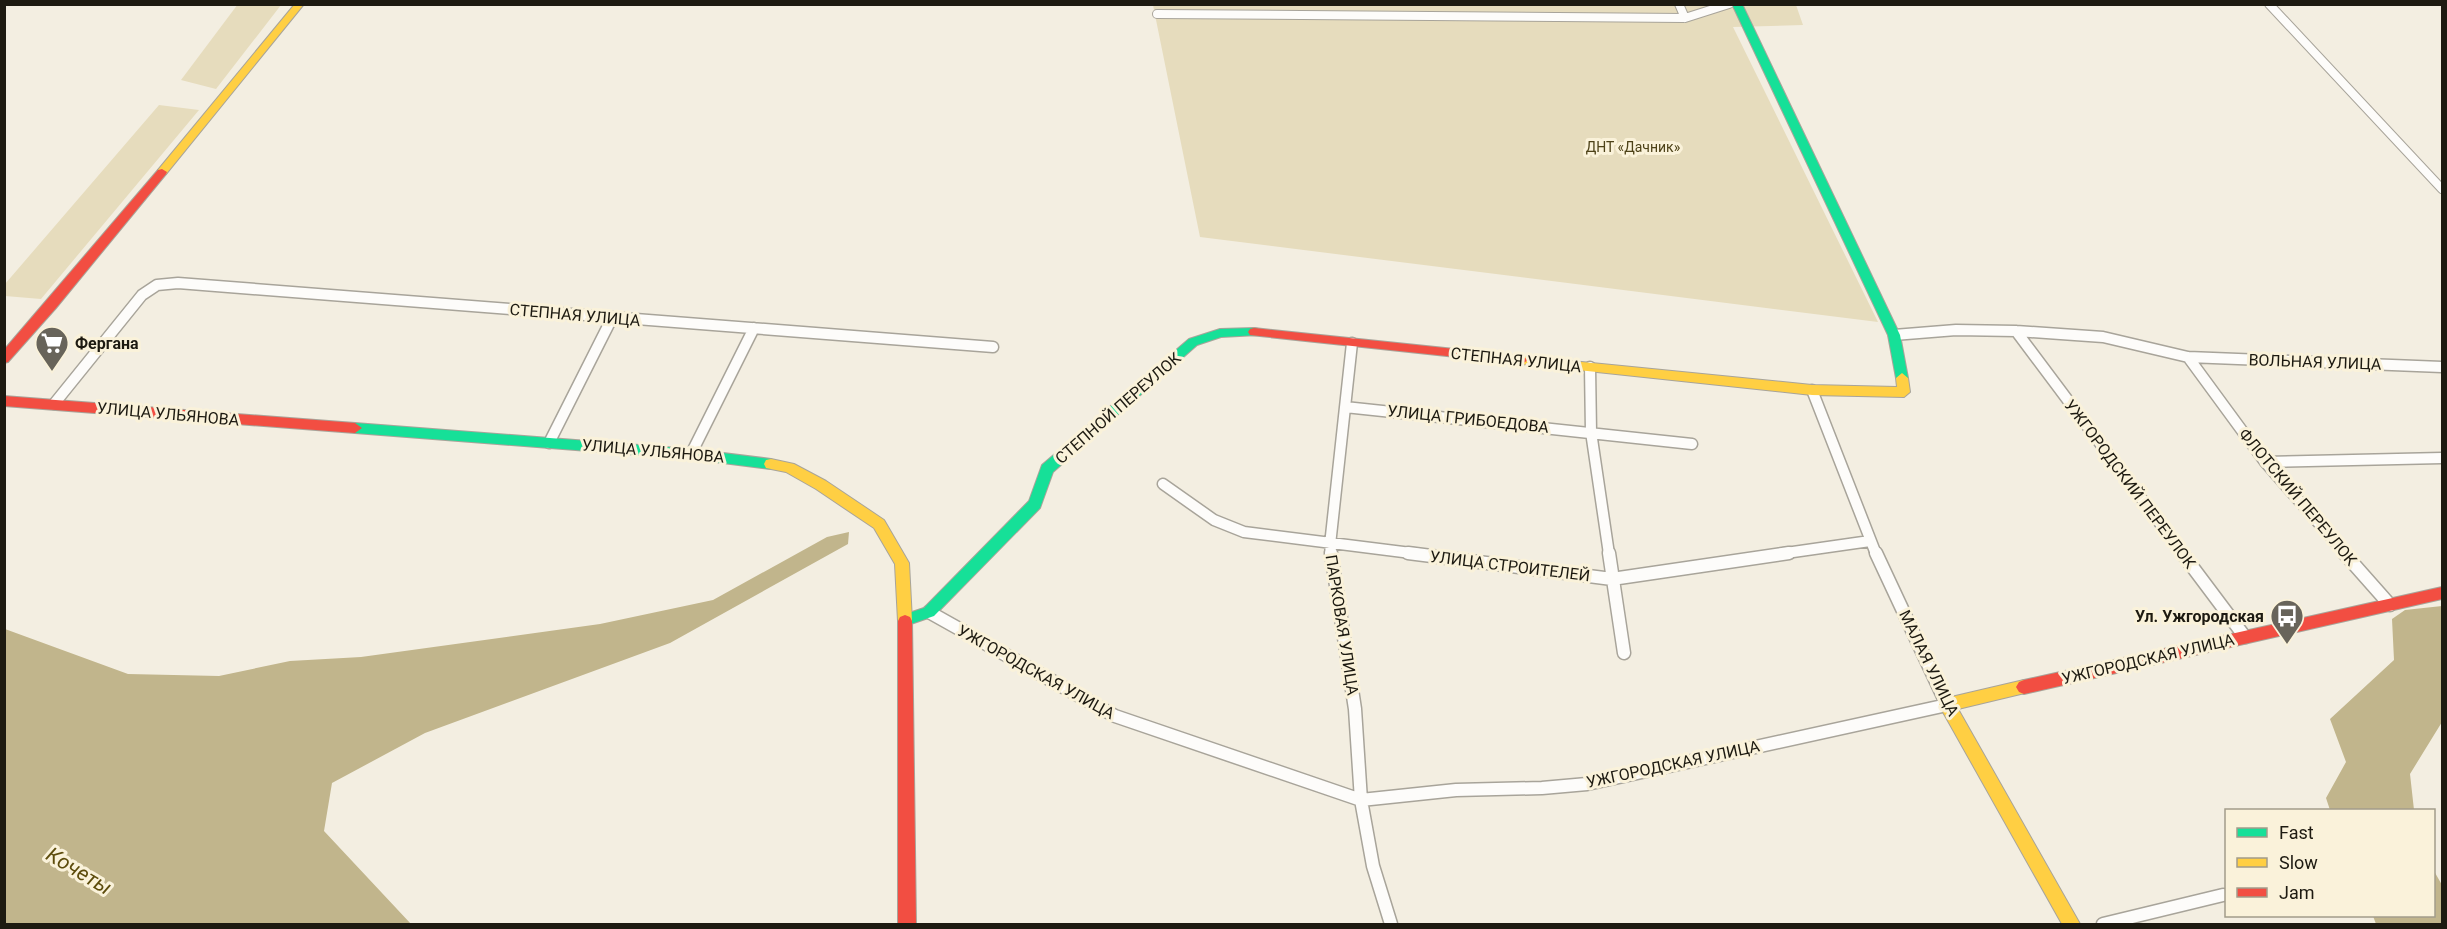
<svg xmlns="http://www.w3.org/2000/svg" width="2447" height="929" font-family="Roboto,sans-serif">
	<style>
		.green { fill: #e6dcbd }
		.water { fill: #c1b58c }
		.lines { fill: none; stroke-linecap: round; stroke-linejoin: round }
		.street-far2-casing { stroke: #a8a49a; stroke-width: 10 }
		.street-far1-casing { stroke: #a8a49a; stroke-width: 13 }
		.street-casing { stroke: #a8a49a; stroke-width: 15 }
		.fast-casing { stroke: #a8a49a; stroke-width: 2 }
		.slow-casing { stroke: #a8a49a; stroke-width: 2 }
		.jam-casing { stroke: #a8a49a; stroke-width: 2 }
		.street-far2 { stroke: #fdfcfa; stroke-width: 8 }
		.street-far1 { stroke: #fdfcfa; stroke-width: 10 }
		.street { stroke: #fdfcfa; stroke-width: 12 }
		.fast { fill: #16e098; fill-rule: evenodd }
		.slow { fill: #ffcf43; fill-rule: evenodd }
		.jam { fill: #f24e42; fill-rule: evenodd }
		.labels { text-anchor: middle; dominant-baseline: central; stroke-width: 6; stroke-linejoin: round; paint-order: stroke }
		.far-park-label { font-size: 14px; fill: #4d4218; stroke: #faf2da }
		.street-label { font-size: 16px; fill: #1d1a11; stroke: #faf2da }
		.poi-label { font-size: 16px; font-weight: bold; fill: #1d1a11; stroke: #faf2da; text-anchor: start }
		.near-water-label { font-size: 21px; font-style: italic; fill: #5d4c0c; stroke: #faf2da }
	</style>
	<rect width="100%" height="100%" fill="#f3eee1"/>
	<path class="green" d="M238,4l43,1 -65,84 -35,-9z
		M1153,5h643l7,20 -70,2 145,295 -678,-85z
		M159,105l40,5 -158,189 -36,-3v-12z"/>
	<path class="water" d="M849,532l-1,12 -178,99 -245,90 -93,50 -8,48 87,93h-406v-295l123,45 91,2 71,-15 71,-4 239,-33 113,-24 114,-63z
		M2442,606v116l-32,52 4,36h-84l-4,-12 20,-36 -16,-43 64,-59 -2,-41 13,-9z
		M2434,871l8,14v39h-66l-3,-8h61z"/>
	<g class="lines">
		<defs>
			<path id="street-far2" d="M1679,4l6,14
				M2269,4l173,185
				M1157,14l528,4 44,-14"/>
			<path id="street-far1" d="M2016,331l167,223
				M1894,335l62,-5 60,1 87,6 85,20 254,10
				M2188,357l77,105 81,92
				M1590,367l1,65 18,122
				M1812,390l64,164
				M54,404l88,-109 15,-10 21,-2 815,64
				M1345,407l347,37
				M549,443l63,-125
				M691,454l63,-126
				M2265,462l177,-4
				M1163,484l51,36 30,12 175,22
				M1331,554l-1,-9 22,-202
				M1779,554l91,-13"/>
			<path id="street" d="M1331,553l24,156 6,91 12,66 18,58
				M1408,553l204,26 177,-26
				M1609,553l15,100
				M2182,553l63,84
				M2344,553l46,52
				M929,612l186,104 246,84 95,-10 86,-2 45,-4 360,-79 -71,-152
				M2103,924l120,-29"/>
			<path id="fast" d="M1732,4h10l158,331 8,43 -1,3 -5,2 -6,-5 -8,-43z
				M1254,328l4,1 2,3 -2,3 -37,2 -24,8 -144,127 -13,36 -106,108 -29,10 -5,-2 -2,-4 2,-4 24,-8 105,-107 13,-36 147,-126 31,-10z
				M355,423l336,26 80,10 7,5 -7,5 -80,-10 -336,-26 -7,-5z"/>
			<path id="slow" d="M295,4h9l-138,170h-8v-4z
				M1522,356l290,29 85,2 -1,-9 6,-5 6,5 2,14 -6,5 -92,-2 -290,-31 -6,-4z
				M771,459l23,5 32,17 58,39 25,43 3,58 -2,4 -5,2 -5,-2 -2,-4 -3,-57 -21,-36 -58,-39 -30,-17 -20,-4 -2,-4 2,-4z
				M2024,680l5,2 3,5 -3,5 -71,17 122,215h-18l-123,-219 2,-5 6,-2z"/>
			<path id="jam" d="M162,169l5,3 -1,2 -110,134 -48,54 -4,1v-13l154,-180z
				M1254,328l268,28 6,4 -6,4 -272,-29 -2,-3 2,-3z
				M4,396l351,27 7,5 -7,5 -351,-27z
				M2442,587v12l-418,95 -5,-2 -3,-5 3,-5 5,-2z
				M905,615l5,2 2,4 4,303h-18v-303l2,-4z"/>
		</defs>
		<use href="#street-far2" class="street-far2-casing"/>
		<use href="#street-far1" class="street-far1-casing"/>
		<use href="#street" class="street-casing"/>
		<use href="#fast" class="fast-casing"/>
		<use href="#slow" class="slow-casing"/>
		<use href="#jam" class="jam-casing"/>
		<use href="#street-far2" class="street-far2"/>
		<use href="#street-far1" class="street-far1"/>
		<use href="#street" class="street"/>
		<use href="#fast" class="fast"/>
		<use href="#slow" class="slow"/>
		<use href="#jam" class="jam"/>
	</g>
	<defs>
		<symbol id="supermarket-pin" viewBox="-11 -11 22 30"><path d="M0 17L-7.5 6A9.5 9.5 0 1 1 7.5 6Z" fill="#68645a" stroke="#faf2da"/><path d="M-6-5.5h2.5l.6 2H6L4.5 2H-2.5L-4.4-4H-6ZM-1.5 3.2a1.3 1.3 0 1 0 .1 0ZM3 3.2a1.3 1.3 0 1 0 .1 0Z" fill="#fff"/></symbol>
		<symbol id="bus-pin" viewBox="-11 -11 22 30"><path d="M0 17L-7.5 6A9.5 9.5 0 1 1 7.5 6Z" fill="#68645a" stroke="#faf2da"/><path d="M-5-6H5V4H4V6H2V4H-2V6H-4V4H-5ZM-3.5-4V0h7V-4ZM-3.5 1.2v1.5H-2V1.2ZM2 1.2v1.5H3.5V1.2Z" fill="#fff"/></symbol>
	</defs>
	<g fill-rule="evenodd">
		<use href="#supermarket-pin" x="33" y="324" width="38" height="52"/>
		<use href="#bus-pin" x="2268" y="597" width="38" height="52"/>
	</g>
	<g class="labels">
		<g class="far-park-label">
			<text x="1633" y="147">ДНТ «Дачник»</text>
		</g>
		<g class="street-label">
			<text transform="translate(575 315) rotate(5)">СТЕПНАЯ УЛИЦА</text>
			<text transform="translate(1516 360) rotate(6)">СТЕПНАЯ УЛИЦА</text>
			<text transform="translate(2315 362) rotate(2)">ВОЛЬНАЯ УЛИЦА</text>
			<text transform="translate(1118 408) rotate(-41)">СТЕПНОЙ ПЕРЕУЛОК</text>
			<text transform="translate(168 414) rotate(5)">УЛИЦА УЛЬЯНОВА</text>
			<text transform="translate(1468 419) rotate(6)">УЛИЦА ГРИБОЕДОВА</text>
			<text transform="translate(653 451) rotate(5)">УЛИЦА УЛЬЯНОВА</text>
			<text transform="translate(2130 484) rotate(53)">УЖГОРОДСКИЙ ПЕРЕУЛОК</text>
			<text transform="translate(2298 497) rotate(50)">ФЛОТСКИЙ ПЕРЕУЛОК</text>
			<text transform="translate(1510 566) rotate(7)">УЛИЦА СТРОИТЕЛЕЙ</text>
			<text transform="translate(1342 625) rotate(81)">ПАРКОВАЯ УЛИЦА</text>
			<text transform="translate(2148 659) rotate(-13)">УЖГОРОДСКАЯ УЛИЦА</text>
			<text transform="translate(1929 663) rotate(64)">МАЛАЯ УЛИЦА</text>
			<text transform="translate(1036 672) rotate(29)">УЖГОРОДСКАЯ УЛИЦА</text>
			<text transform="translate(1673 764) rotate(-12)">УЖГОРОДСКАЯ УЛИЦА</text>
		</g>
		<g class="poi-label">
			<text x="75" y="343">Фергана</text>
			<text x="2264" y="616" text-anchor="end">Ул. Ужгородская</text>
		</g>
		<g class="near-water-label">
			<text transform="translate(79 871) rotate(31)">Кочеты</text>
		</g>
	</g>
	<rect width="2447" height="929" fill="none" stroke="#1d1a11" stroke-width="12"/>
	<rect x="2225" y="809" width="210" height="108" fill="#faf2da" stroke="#a29c8a" stroke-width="1.5"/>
	<rect x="2237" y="828" width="30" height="9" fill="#16e098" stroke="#a29c8a" stroke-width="1.5"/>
	<text x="2279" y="839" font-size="18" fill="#1d1a11">Fast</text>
	<rect x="2237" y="858" width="30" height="9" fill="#ffcf43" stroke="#a29c8a" stroke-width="1.5"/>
	<text x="2279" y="869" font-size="18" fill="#1d1a11">Slow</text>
	<rect x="2237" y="888" width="30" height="9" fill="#f24e42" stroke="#a29c8a" stroke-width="1.5"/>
	<text x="2279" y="899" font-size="18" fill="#1d1a11">Jam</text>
</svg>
